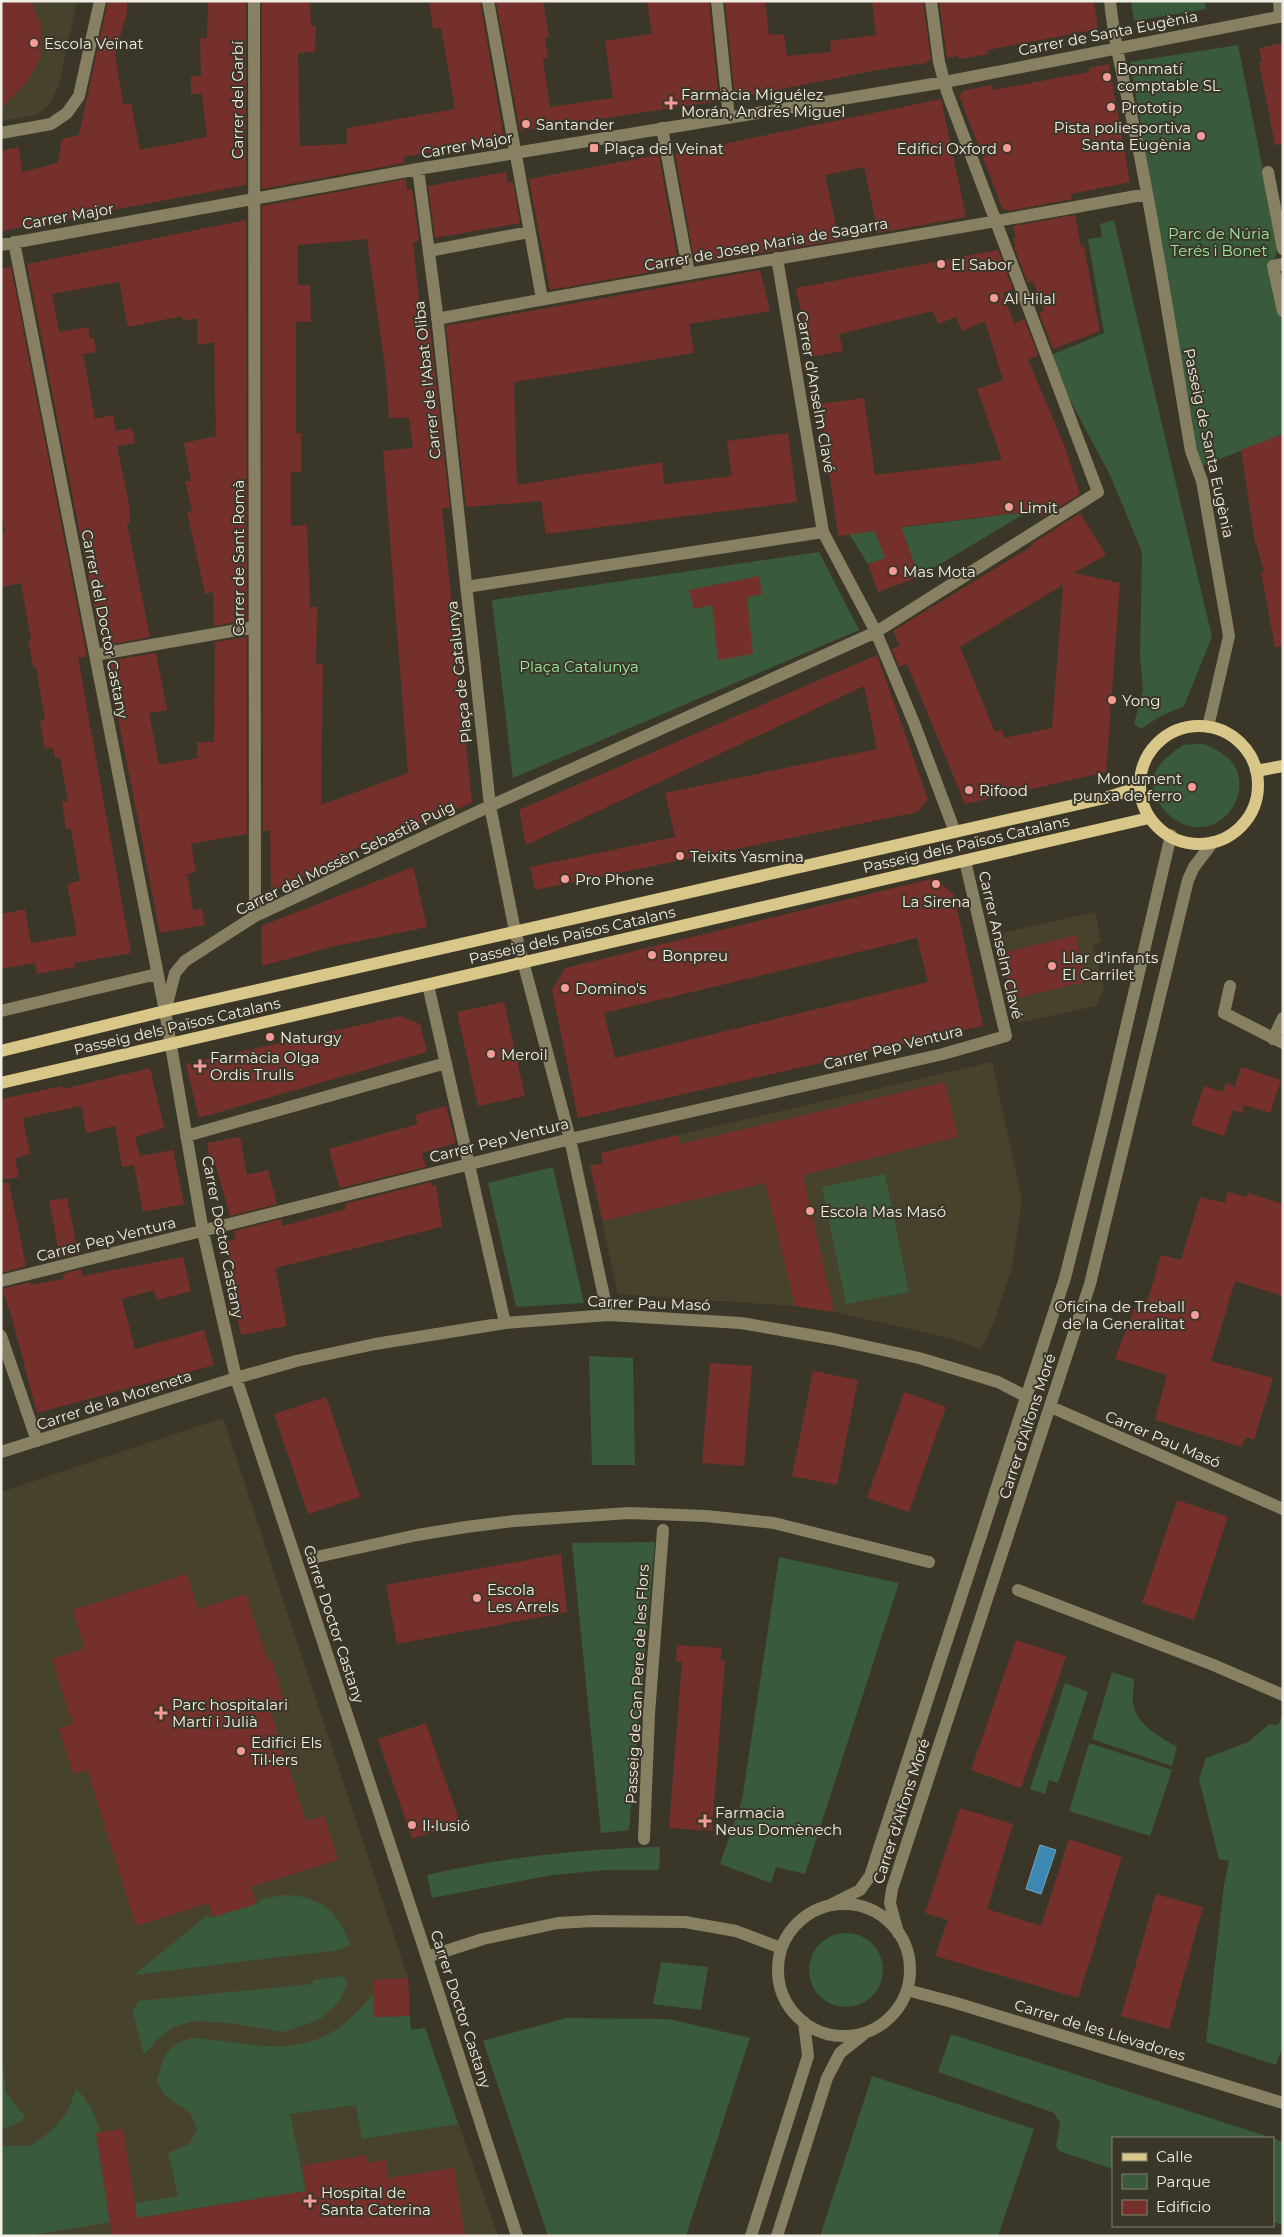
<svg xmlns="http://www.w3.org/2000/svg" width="1284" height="2237" font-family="Montserrat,sans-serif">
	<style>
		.built { fill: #47422c }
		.green { fill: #395a3b }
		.water { fill: #3d88b2; stroke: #73a6c1 }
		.building { fill: #75302c; fill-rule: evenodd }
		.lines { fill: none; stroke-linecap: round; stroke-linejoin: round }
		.minor { stroke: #888062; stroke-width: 12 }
		.major { stroke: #d8c789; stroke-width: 12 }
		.poi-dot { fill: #f59b98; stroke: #3b3728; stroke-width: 2 }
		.labels { text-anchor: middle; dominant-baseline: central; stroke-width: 4; stroke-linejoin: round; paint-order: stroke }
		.street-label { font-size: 15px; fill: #f0ede4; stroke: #3b3728 }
		.poi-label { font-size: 15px; fill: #f0ede4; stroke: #3b3728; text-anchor: start }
		.park-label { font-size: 15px; fill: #9ae99f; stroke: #3b3728 }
	</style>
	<rect width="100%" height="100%" fill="#3b3728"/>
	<path class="built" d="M1,1h76l-18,84 -9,19 -13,11 -36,6z
		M1095,912l6,30 -8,3 11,43 -8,18 -78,17 -21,-89z
		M992,1062l30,138 -10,67 -18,55 -13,27 -32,-11 -115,-26 -39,-6 -177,-12 -28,-128 13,-3 -2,-10z
		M223,1418l185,560 2,52 15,-2 73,208h-497v-744z"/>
	<path class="green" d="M1131,1h74l1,8 -72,12z
		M1238,45l40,200 -5,21 10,40v128l-83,33 -70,-405z
		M1114,220l98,417 -28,69 -25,11 -18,12 -7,-5 9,-35 -3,-31 2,-106 -32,-77 -63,-118 57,-24 -16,-94 14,-2 -2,-13z
		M1027,512l-108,65 -34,-19 -17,6 -19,-30z
		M819,552l40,78 -346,148 -21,-178z
		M1183,745c7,0 17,-2 23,0 5,1 10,5 14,7 44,25 6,95 -41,70 -12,-6 -22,-19 -25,-32 -5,-22 14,-34 29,-45z
		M553,1167l31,136 -68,4 -28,-124z
		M885,1174l24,118 -63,12 -24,-117z
		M589,1356l44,2 2,107h-43z
		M655,1542l-26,288 -28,3 -29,-290z
		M779,1557l120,26 -94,291 -29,-7 -5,16 -51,-19 22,-64z
		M1112,1672l22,7c0,7 -2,17 -1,24 3,22 27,34 44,44l-5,19 -80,-27z
		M1065,1683l23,9 -30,91 -9,-3 -4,14 -15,-5z
		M1283,1714v332l-7,19 -70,-23 18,-157 5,-24 -10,-2 -20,-80 7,-21 42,-16 21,-18 9,1z
		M1089,1743l83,27 -22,66 -81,-25z
		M660,1847l-1,23h-53l-54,5 -120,23 -5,-23c77,-18 154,-26 233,-28z
		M283,1895c36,0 56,16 67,50l-11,5 -205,25 72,-59 7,1 43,-13 7,-5z
		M809 1970a37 37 0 1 1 74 0a37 37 0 1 1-74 0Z
		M661,1962l47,5 -7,43 -48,-6z
		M342,1976l6,7 -9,19 -18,16 -13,6 -24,8 -55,-9 -35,-2 -21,6 -15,12 -14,16 -11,-42 5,-12 175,-17v-4z
		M373,1995l2,22 35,-1 1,14 14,-2 33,96 -96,15 -6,-34 -66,9 16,77 -169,27 -2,-15 43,-7 -10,-43 21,-9 8,-14c-6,-24 -14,-20 -30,-33 -5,-4 -8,-12 -10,-17 7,-24 9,-35 35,-42 51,3 102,22 148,-11 12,-9 23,-22 33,-32z
		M566,2018l103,1 81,19 -64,198h-138l-65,-195z
		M951,2034l321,104h-159v31l-54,-18 -3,-5 4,-23 -6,-10 -116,-41z
		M1,2046l5,47 19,24 -6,6 -18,6z
		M872,2076l162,53 -36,107h-178z
		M76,2089c13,12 20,26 24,43l-4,1 14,89 -84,14h-25v-90h29l21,-15 16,-18z
		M1273,2138l10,4v83l-10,-3z"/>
	<path class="water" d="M1040,1845l16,5 -15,44 -15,-5z"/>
	<path class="building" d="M1,1h30l11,29 -2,28 -12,23 -27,28z
		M108,1h19v11l-12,43 8,49h8l9,46 67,-13 -5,-43h-11v-18h10l-1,-38h7l1,-37h38v184l-245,46v-80l18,-4 3,25 36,-9 4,-24 17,-4z
		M262,1h48l1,25h5l-1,26 -17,1 2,93 47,-2v-16l108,-19 -14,-81 -8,1 -4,-28h51l24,138 -101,18 1,6 -142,26z
		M496,1h47l6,36 -4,1 3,20 -5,1 7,48 63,-9 -8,-57 47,-7 -5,-33h62l10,100 -199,30z
		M725,1h40l4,34 15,-1 3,22 44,-4 -1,-11 46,-6 -4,-34h51l8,59 -4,1v2l-39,5 -153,30z
		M939,1h155l4,28 -110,21v4l-29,5 -1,-3 -11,2z
		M1283,43v101l-8,1 -16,-83h3l-3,-14z
		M1109,64l21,118 -59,12 1,5 -64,12 -1,-2 -4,1 -44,-115 3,-1v-3l30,-6 1,5 96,-18v-4z
		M941,99l25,118 -88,16 -14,-66 -39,8 14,65 -144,24 -20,-110z
		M657,155l2,2 20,110 -129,23 -21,-111z
		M506,172l2,11 5,-1 7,41 -85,15 -7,-52z
		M406,179l1,11 5,-1 7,52 -6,1 9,87 8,-2 20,181h-8l30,295 -119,47 -82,43 -1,-63 -7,1 -1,-625zM367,239l19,135 3,44h20l4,30 -30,3 25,322 -87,32 2,-141 -7,1 1,-58h-7l-3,-82 -16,1v-54h10v-39h-5v-111h15l-1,-37h-12v-40z
		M1075,215l6,32h3l16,84 -47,18 -14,-36 5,-2 -11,-30 -5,2 -14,-36h2l-3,-9 3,-1 -3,-11z
		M246,220l1,400 -33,6 -1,-34 -8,2 -18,-82 5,-1 -7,-30h6l-7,-38 32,-7 -2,-94 -17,3v-27l-14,3 -1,-5 -54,11 -9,-45 -67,12 7,38 29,-5 2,11h4l2,14 -13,2 12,65 18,-4 3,16 16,-3 3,15 -18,3 12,59 1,18 -3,1 23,113 -48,9 -75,-382z
		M998,250l15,39 -10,4 11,31 10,-5 14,36 -10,5 37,87 15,47 -39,24 -1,-8 -139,17 18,50 -41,15 -10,-28 17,-6 -10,-27 -37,5 -18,-132 44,-6 11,77 127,-15 -25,-71 26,-9 -18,-59 -23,10 -6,-14 -18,7 -5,-13 -94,23 4,17 -32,6 -15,-69z
		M11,267l76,389 -9,2 53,295 -57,10 1,4 -38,7 -2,-11 -34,6v-55l24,-5 6,34 46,-8 -10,-51 13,-3 -9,-52h-5l-4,-27 6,-1 -8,-43h-5l-2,-10 -8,1 -5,-28 5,-1 -9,-53h-3l-5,-27h3l-10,-57 -20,4v-54l4,-1 -4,-18v-246z
		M760,270l10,41 -81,13 5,29 -180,29 3,103 145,-23 2,22 68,-8 -5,-35 61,-8 9,69 -251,32 -5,-33 -75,6 -20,-181z
		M1283,434v212l-8,1 -14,-74 3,-1 -8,-29h-1l-14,-93z
		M1080,513l26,42 -32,18 46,10 -14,189 -141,32 -58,-140 -8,3 -7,-18 8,-3 -7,-15 139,-85 -1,-2 7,-4zM1063,585l-11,143 -48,10 -2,-8 -7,2 -35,-85z
		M759,576l3,18 -15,3 6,57 -35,6 -6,-55 -18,4 -5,-19z
		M247,637v197l-56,10 5,28 -9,2 6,36 9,-1 3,16 -45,8 -53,-272 49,-8 11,57 -18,3 10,52 38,-7v-16h17l1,-100z
		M877,655l51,144 -10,13 -383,78 -5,-23 145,-30 -10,-44 212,-44 -13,-63 -338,159 -7,-35z
		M413,867l14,60 -96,20 -69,19 -1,-40z
		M935,878l19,17 29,131 -405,92 -26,-128 13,-22zM917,938l11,44 -313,76 -11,-45z
		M1076,935l10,47 -74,17 -11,-46z
		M504,1002l21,94 -47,10 -21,-94z
		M400,1016l20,8 7,28 -228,66 -13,-54z
		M1241,1067l40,13 -11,33 -26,-8 -2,8 -9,-3 -9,26 -33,-11 13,-39 19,6 3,-9 9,4z
		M150,1068l14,60 -29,9 5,19 33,-6 11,54 -41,8 -9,-47 -12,2 -7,-41 -29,7 -5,-27 -58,12 7,36 -15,4 4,19 -18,3v-81l61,-13 1,3z
		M945,1082l13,55 -155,38 31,137 -39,-6 -30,-123 -162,38 -13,-55 13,-3 -2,-10 77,-18 2,9z
		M446,1106l10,37 -34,10 4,14 -86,21 -11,-39 89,-25 -3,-9z
		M240,1137l7,38 21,-5 9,34 -47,12 -14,-50 -5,1 -4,-24z
		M431,1182l1,4 4,-1 6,42 -167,41 12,58 -46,9 -14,-65 4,-1 -5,-27 10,-3 -2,-8 47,-12 2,7 63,-17 -1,-5z
		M1,1183h8l17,83 -25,7z
		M1228,1192l18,5 2,-4 35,11v92l-48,-15 -24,80 62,17 -19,62 -8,-3 -4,10 -87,-27 12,-45 -52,-16 19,-50 10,4 17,-58 20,5 19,-63 25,6z
		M67,1198l11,55 -18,5 -11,-57z
		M183,1257l8,34 -34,9 -3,-10 -32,9 13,50 69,-19 10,35 -177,48 -25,-95 -10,-29 28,-7v3l34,-6 -1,-5 18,-5 1,7z
		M710,1363l42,3 -8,100 -42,-3z
		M813,1371l45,9 -21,105 -45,-9z
		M904,1392l42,15 -37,105 -42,-14z
		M326,1397l34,100 -52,17 -34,-100z
		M1177,1500l51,17 -34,103 -52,-17z
		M561,1554l6,58 -170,32 -11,-59z
		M187,1574l11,35 48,-15 22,68 4,-1 13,44 -15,5 36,111 18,-5 14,44 -87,27 5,17 -43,13 -4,-14 -73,23 -49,-156 -14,4 -14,-46 14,-4 -21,-65 33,-11 -12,-38z
		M1016,1640l50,16 -45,132 -50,-18z
		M677,1645l45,3 -2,12 5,1 -13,170 -43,-3 13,-166 -6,-1z
		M426,1723l34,100 -48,16 -34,-100z
		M960,1808l53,16 -26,85 54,17 28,-87 53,18 -44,141 -143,-42 13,-36 -23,-7z
		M1156,1894l47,13 -34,122 -48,-13z
		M408,1978l2,38 -36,1 -1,-37z
		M123,2129l14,89 169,-27 -4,-25 64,-11 1,8 19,-3 2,18 66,-10 11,68h-353l-16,-103z"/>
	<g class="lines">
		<path class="minor" d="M254,1l1,915
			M488,1l54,298
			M717,1l12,117
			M931,1l8,61 8,30 151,400 -222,140 38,91 41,109
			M1110,1c6,58 23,114 33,171 18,93 32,186 48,279l11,30 27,155 -21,91
			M1279,1l1,16
			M662,128l27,146
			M1,133l50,-9 16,-11 12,-17 21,-95
			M418,169l18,137 54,500 25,125 55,208 38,176
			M1268,172l15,77
			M14,242l151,769 38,221 33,146 186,564 95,294
			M1,245l417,-76 527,-87 338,-66
			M429,251l100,-19
			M777,258l46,274
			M1283,264l-10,2 10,45
			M437,319c236,-45 474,-81 710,-125
			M95,655l159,-28
			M428,985l77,338
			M1230,986l-6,27 59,30
			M166,1008l9,-35 10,-12 70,-45 235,-110 386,-174 -53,-100 -357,55
			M1,1011l156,-37
			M1273,1039l10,-21
			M186,1136l260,-73
			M1,1281l569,-142 373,-85 63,-18 -41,-175
			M1,1336l36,105
			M1051,1407l232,102
			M1,1452l235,-74 60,-17 79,-17 130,-21 103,-8 133,8 92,16 86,19 79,24 29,15
			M312,1558l105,-23 49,-8 48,-6 115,-8 77,3 68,7 155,39
			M1018,1590l193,74 72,31
			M644,1839l5,-125 14,-184
			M778 1970a66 66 0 1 1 132 0a66 66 0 1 1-132 0Z
			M830,1905l30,-15 10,-14 195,-598 40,-160 66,-283
			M898,1933l-8,-30 2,-14 198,-605 98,-404 6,-13 19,-25
			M427,1957l56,-18 75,-16 35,-2 92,1 51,9 45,17
			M907,1990l49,13 327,100
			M751,2236l57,-180 -4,-34
			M777,2236l50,-158 13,-25 24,-19"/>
		<path class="major" d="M1140 785a59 59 0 1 1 118 0a59 59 0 1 1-118 0Z
			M1256,771l27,-5
			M1,1051l164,-40 940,-213 35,-11
			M1,1083l1148,-265"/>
	</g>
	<g class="poi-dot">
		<circle cx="34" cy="43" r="5"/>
		<circle cx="1107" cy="77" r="5"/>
		<path d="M668.5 95.5h5v5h5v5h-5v5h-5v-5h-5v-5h5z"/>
		<circle cx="1111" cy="107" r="5"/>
		<circle cx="526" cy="124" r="5"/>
		<circle cx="1201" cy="136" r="5"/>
		<rect x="589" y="143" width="10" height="10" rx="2.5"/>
		<circle cx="1007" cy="148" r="5"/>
		<circle cx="941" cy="264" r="5"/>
		<circle cx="994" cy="298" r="5"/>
		<circle cx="1009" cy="507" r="5"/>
		<circle cx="893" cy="571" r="5"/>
		<circle cx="1112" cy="700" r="5"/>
		<circle cx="1192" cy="787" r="5"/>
		<circle cx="969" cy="790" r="5"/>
		<circle cx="680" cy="856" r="5"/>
		<circle cx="565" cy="879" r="5"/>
		<circle cx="936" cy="884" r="5"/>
		<circle cx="652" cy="955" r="5"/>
		<circle cx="1052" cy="966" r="5"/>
		<circle cx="565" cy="988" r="5"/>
		<circle cx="270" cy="1037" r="5"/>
		<circle cx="491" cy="1054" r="5"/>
		<path d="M197.5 1058.5h5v5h5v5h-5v5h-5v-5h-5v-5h5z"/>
		<circle cx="810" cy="1211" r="5"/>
		<circle cx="1195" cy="1315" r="5"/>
		<circle cx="477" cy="1598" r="5"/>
		<path d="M158.5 1705.5h5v5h5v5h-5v5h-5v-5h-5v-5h5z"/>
		<circle cx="241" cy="1751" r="5"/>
		<path d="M702.5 1813.5h5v5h5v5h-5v5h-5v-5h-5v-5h5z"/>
		<circle cx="412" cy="1825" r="5"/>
		<path d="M307.5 2193.5h5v5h5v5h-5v5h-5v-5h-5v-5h5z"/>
	</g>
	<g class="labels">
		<g class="street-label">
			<text transform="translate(1108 33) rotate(-11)">Carrer de Santa Eugènia</text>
			<text transform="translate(237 100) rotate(-90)">Carrer del Garbí</text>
			<text transform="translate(467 145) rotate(-10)">Carrer Major</text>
			<text transform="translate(68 216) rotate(-10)">Carrer Major</text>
			<text transform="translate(766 244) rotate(-10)">Carrer de Josep Maria de Sagarra</text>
			<text transform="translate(427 380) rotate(-96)">Carrer de l'Abat Oliba</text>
			<text transform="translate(816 392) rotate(80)">Carrer d'Anselm Clavé</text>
			<text transform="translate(1209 443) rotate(78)">Passeig de Santa Eugènia</text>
			<text transform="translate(238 558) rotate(-90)">Carrer de Sant Romà</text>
			<text transform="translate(105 624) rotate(79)">Carrer del Doctor Castany</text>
			<text transform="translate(459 672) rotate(-96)">Plaça de Catalunya</text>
			<text transform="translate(966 844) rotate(-13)">Passeig dels Països Catalans</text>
			<text transform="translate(345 858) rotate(-26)">Carrer del Mossèn Sebastià Puig</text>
			<text transform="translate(572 935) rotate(-13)">Passeig dels Països Catalans</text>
			<text transform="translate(1001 945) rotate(77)">Carrer Anselm Clavé</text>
			<text transform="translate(177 1026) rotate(-13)">Passeig dels Països Catalans</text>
			<text transform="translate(893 1047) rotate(-14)">Carrer Pep Ventura</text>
			<text transform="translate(499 1140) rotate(-14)">Carrer Pep Ventura</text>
			<text transform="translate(223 1237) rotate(79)">Carrer Doctor Castany</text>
			<text transform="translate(106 1239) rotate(-14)">Carrer Pep Ventura</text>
			<text transform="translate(649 1303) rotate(2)">Carrer Pau Masó</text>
			<text transform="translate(114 1400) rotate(-18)">Carrer de la Moreneta</text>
			<text transform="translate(1027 1426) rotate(-72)">Carrer d'Alfons Moré</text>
			<text transform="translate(1163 1439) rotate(23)">Carrer Pau Masó</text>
			<text transform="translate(334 1624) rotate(72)">Carrer Doctor Castany</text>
			<text transform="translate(637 1684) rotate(-87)">Passeig de Can Pere de les Flors</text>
			<text transform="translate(901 1811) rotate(-72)">Carrer d'Alfons Moré</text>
			<text transform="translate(461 2009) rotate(72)">Carrer Doctor Castany</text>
			<text transform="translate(1100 2030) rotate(17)">Carrer de les Llevadores</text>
		</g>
		<g class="poi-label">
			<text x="44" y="43">Escola Veïnat</text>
			<text x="1117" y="68">Bonmatí<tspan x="1117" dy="17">comptable SL</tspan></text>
			<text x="681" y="94">Farmàcia Miguélez<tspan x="681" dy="17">Morán, Andrés Miguel</tspan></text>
			<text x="1121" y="107">Prototip</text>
			<text x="536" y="124">Santander</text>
			<text x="1191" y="127" text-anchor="end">Pista poliesportiva<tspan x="1191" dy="17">Santa Eugènia</tspan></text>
			<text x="604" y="148">Plaça del Veinat</text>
			<text x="997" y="148" text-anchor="end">Edifici Oxford</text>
			<text x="951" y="264">El Sabor</text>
			<text x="1004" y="298">Al Hilal</text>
			<text x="1019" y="507">Limit</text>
			<text x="903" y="571">Mas Mota</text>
			<text x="1122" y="700">Yong</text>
			<text x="1182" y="778" text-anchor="end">Monument<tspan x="1182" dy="17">punxa de ferro</tspan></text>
			<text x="979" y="790">Rifood</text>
			<text x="690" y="856">Teixits Yasmina</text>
			<text x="575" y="879">Pro Phone</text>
			<text x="936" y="901" text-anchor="middle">La Sirena</text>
			<text x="662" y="955">Bonpreu</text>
			<text x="1062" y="957">Llar d'infants<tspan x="1062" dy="17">El Carrilet</tspan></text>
			<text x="575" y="988">Domino's</text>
			<text x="280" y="1037">Naturgy</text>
			<text x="501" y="1054">Meroil</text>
			<text x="210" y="1057">Farmàcia Olga<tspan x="210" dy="17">Ordis Trulls</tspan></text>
			<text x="820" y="1211">Escola Mas Masó</text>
			<text x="1185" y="1306" text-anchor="end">Oficina de Treball<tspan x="1185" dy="17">de la Generalitat</tspan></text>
			<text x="487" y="1589">Escola<tspan x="487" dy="17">Les Arrels</tspan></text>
			<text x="172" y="1704">Parc hospitalari<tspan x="172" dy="17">Martí i Julià</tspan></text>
			<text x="251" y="1742">Edifici Els<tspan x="251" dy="17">Til·lers</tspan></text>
			<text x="715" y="1812">Farmacia<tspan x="715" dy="17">Neus Domènech</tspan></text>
			<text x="422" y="1825">Il•lusió</text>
			<text x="321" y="2192">Hospital de<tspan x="321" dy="17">Santa Caterina</tspan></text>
		</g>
		<g class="park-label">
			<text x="1219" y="233">Parc de Núria<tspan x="1219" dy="17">Terés i Bonet</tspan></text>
			<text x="579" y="666">Plaça Catalunya</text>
		</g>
	</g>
	<rect width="1284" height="2237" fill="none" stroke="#f0ede4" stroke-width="5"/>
	<rect x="1112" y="2137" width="162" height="90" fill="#3b3728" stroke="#838073"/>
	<rect x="1122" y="2153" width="25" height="8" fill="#d8c789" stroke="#838073"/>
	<text x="1156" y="2162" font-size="15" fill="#f0ede4">Calle</text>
	<rect x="1122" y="2174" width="25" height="15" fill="#395a3b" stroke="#838073"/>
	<text x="1156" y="2187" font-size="15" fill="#f0ede4">Parque</text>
	<rect x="1122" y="2200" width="25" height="15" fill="#75302c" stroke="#838073"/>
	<text x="1156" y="2212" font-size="15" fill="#f0ede4">Edificio</text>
</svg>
